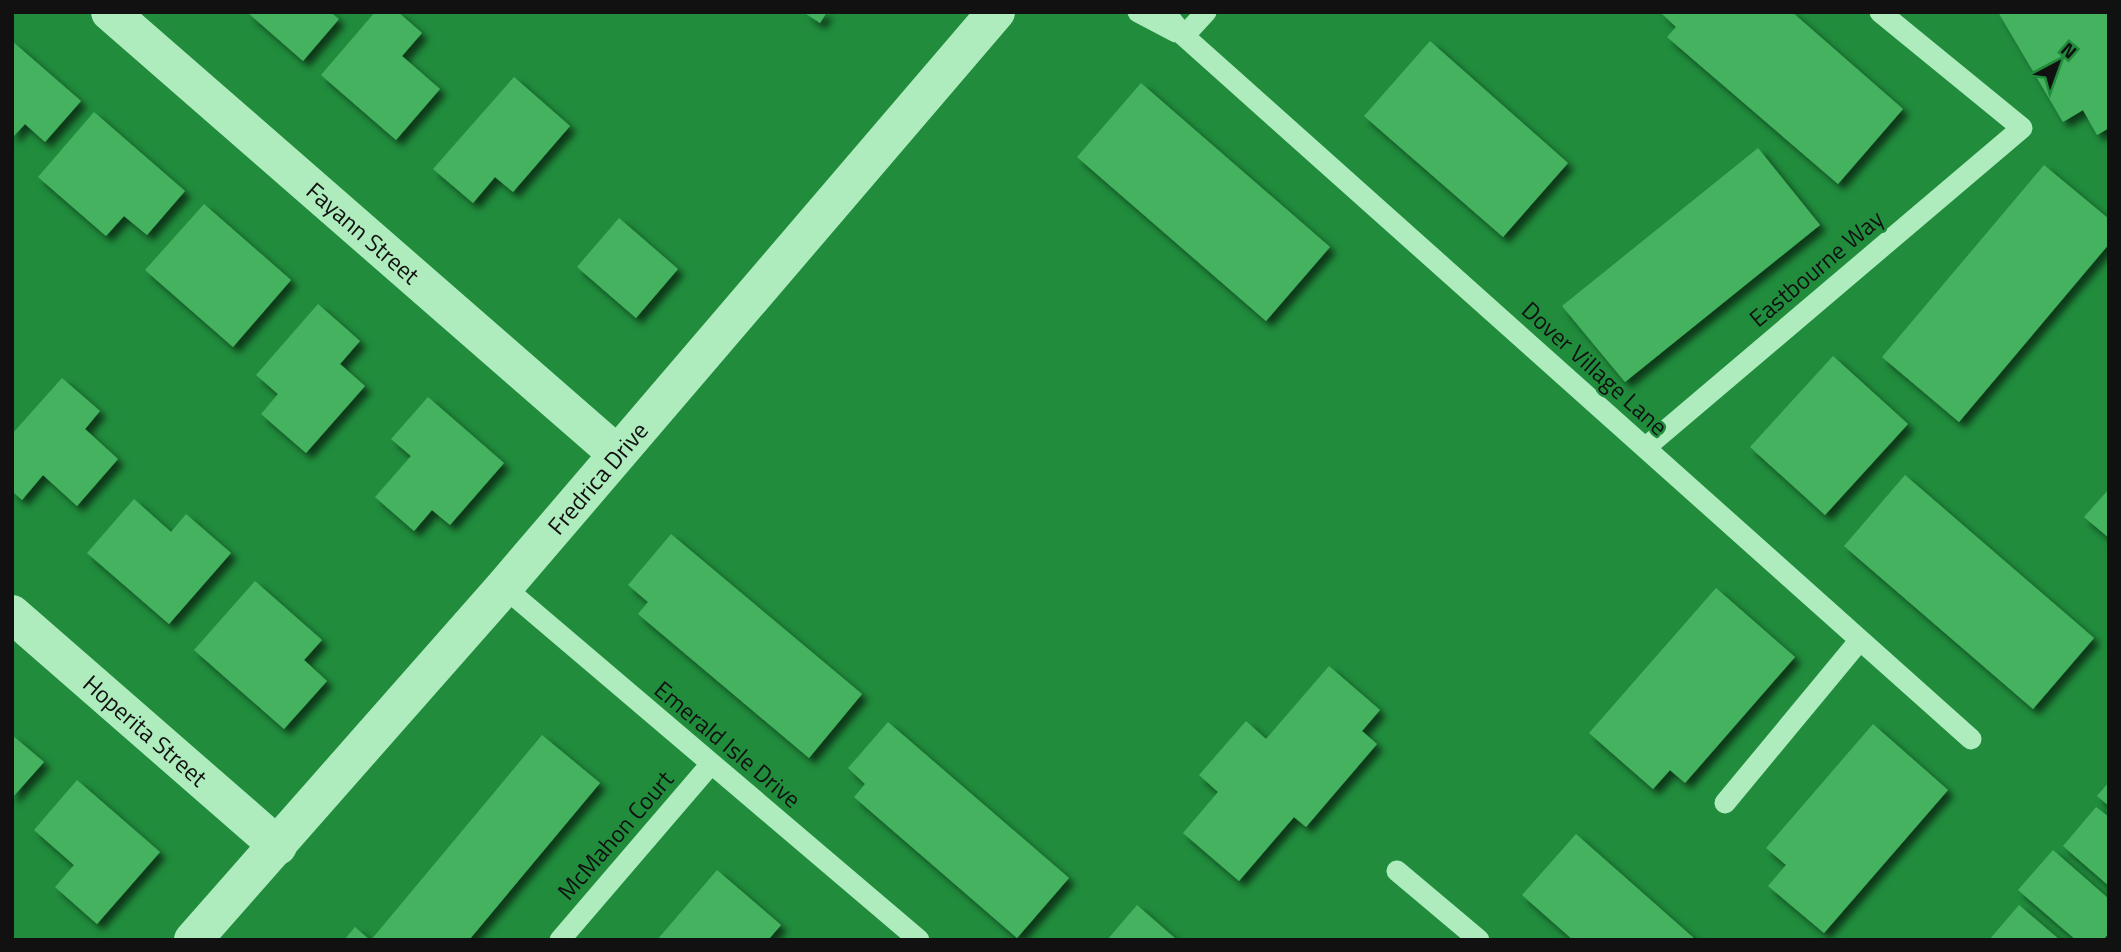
<svg xmlns="http://www.w3.org/2000/svg" width="2121" height="952" font-family="'Titillium Web',sans-serif">
	<style>
		.building { fill: #45b260; filter: url(#shadow) }
		.lines { fill: none; stroke-linecap: round; stroke-linejoin: round }
		.service { stroke: #aeecbd; stroke-width: 21 }
		.minor { stroke: #aeecbd; stroke-width: 38 }
		.tertiary { stroke: #aeecbd; stroke-width: 38 }
		.labels { text-anchor: middle; dominant-baseline: central; stroke-width: 5; stroke-linejoin: round; paint-order: stroke }
		.street-label { font-size: 24px; fill: #111; stroke: #208c3c }
	</style>
	<defs>
		<filter id="shadow"><feDropShadow dx="6" dy="6" stdDeviation="3.5" flood-color="#0009"/></filter>
	</defs>
	<rect width="100%" height="100%" fill="#208c3c"/>
	<path class="building" d="M247,12h83l9,7 -36,42z
		M375,12h23l24,21 -20,23 38,33 -44,51 -75,-65z
		M803,12h24l-7,11z
		M1660,12h132l111,97 -65,75 -171,-147 9,-10z
		M1998,12h111v116l-12,7 -14,-25 -20,12z
		M12,41l69,60 -36,41 -20,-18 -13,14z
		M1430,41l138,122 -65,74 -139,-121z
		M514,77l56,49 -57,66 -18,-15 -22,26 -40,-34z
		M1141,83l189,164 -64,74 -189,-164z
		M94,112l91,79 -38,44 -23,-19 -18,20 -68,-59z
		M1758,148l62,77 -195,157 -63,-76z
		M2044,165l65,54v25l-150,178 -77,-65z
		M204,204l87,76 -58,67 -88,-77z
		M619,218l59,51 -42,49 -59,-51z
		M318,304l42,37 -20,23 25,22 -59,67 -45,-39 17,-20 -22,-19z
		M1833,356l75,68 -83,91 -75,-68z
		M62,378l38,33 -15,18 33,30 -41,47 -34,-31 -21,25 -10,-9v-57z
		M428,397l76,66 -54,62 -18,-15 -18,21 -39,-34 36,-41 -20,-17z
		M1905,475l189,163 -61,71 -189,-163z
		M2109,489v49l-25,-21z
		M134,499l37,33 15,-18 45,39 -62,71 -82,-71z
		M671,534l191,160 -53,64 -171,-144 10,-12 -20,-17z
		M255,581l67,59 -18,20 23,21 -43,48 -90,-79z
		M1716,588l79,69 -110,126 -15,-13 -17,19 -64,-56z
		M1329,666l51,44 -18,21 15,13 -71,83 -12,-10 -55,64 -56,-48 35,-41 -19,-17 47,-54 20,18z
		M888,722l181,156 -52,60 -163,-141 11,-13 -17,-16z
		M1873,724l75,66 -124,143 -56,-47 18,-21 -20,-17z
		M12,735l32,27 -32,36z
		M542,735l58,48 -131,157h-98z
		M77,780l83,72 -63,72 -42,-37 19,-22 -40,-35z
		M2109,782v24l-12,-10z
		M2096,807l13,10v69l-46,-40z
		M1576,834l120,106h-123l-51,-45z
		M2053,850l56,49v34l-6,7h-27l-58,-50z
		M717,870l64,55 -13,15h-111z
		M1137,905l40,35h-70z
		M2019,905l41,35h-71z
		M355,927l15,13h-26z"/>
	<g class="lines">
		<path class="service" d="M1138,12l38,20
			M1165,12l19,24 787,703
			M1184,36l22,-24
			M1645,448l377,-320 -142,-116
			M504,587l415,353
			M1725,803l135,-163
			M1397,871l82,69
			M560,940l151,-176"/>
		<g class="minor">
			<path id="s1" d="M110,12l507,442"/>
			<path id="s2" d="M12,614l266,232"/>
		</g>
		<path class="tertiary" id="s3" d="M193,940l311,-353 492,-575"/>
	</g>
	<g class="labels">
		<g class="street-label">
			<text stroke="none"><textPath href="#s1" startOffset="336">Fayann Street</textPath></text>
			<text transform="translate(1816 268) rotate(-40)">Eastbourne Way</text>
			<text transform="translate(1595 368) rotate(42)">Dover Village Lane</text>
			<text stroke="none"><textPath href="#s3" startOffset="614">Fredrica Drive</textPath></text>
			<text stroke="none"><textPath href="#s2" startOffset="177">Hoperita Street</textPath></text>
			<text transform="translate(728 744) rotate(40)">Emerald Isle Drive</text>
			<text transform="translate(615 835) rotate(-49)">McMahon Court</text>
		</g>
	</g>
	<rect width="2121" height="952" fill="none" stroke="#111111" stroke-width="28"/>
	<g transform="translate(2058 63) rotate(41)" stroke="#208c3c" stroke-width="5" paint-order="stroke">
	<path d="M0-5L12 26L0 18L-12 26Z" fill="#111111"/>
	<text y="-10" font-size="19" font-weight="bold" text-anchor="middle" fill="#111111">N</text>
	</g>
</svg>
